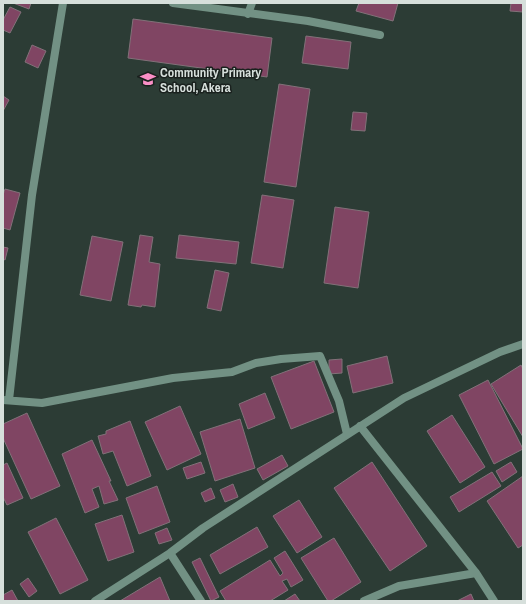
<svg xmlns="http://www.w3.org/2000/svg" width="526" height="604" font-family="'Archivo Narrow',sans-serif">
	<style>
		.building { fill: #804563; stroke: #827179 }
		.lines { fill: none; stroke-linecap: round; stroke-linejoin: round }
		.minor { stroke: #729184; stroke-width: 8 }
		.labels { text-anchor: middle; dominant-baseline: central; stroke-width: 3; stroke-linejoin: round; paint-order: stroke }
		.poi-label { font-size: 13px; font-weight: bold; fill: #d6dfdb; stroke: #1a211e; text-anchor: start }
	</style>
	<rect width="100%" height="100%" fill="#2c3c35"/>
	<path class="building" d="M13,3h18l-2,6z
		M359,3h39l-5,18 -37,-10z
		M511,3h12v9l-13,-1z
		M10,7l11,5 -11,21 -7,-3v-10z
		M133,19l139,19 -5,39 -139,-19z
		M306,36l45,6 -3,27 -46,-6z
		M32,45l14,6 -8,17 -13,-6z
		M279,84l31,5 -14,98 -32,-5z
		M3,96l6,4 -6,11z
		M353,112l14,1 -2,18 -14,-1z
		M5,189l15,4 -10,37 -7,-2v-33z
		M262,195l32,5 -11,68 -32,-5z
		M335,207l34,5 -11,76 -34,-5z
		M140,235l13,2 -4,25 11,2 -5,43 -13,-2 -1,2 -13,-2z
		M179,235l60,7 -3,22 -60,-6z
		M92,236l31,6 -12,59 -31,-6z
		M3,247l5,1 -3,12 -2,-1z
		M215,270l14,3 -8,38 -14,-3z
		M387,356l6,27 -40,10 -6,-27z
		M342,359v14l-13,1v-14z
		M314,361l20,51 -43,17 -20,-52z
		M521,365l2,4v68l-32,-53z
		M488,380l35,69 -29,15 -35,-69z
		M265,393l10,25 -27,11 -9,-25z
		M180,406l21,48 -34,16 -22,-48z
		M27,413l33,73 -29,13 -28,-61v-14z
		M452,415l33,52 -25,16 -33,-52z
		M240,419l15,49 -40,13 -15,-49z
		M130,421l21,55 -24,10 -14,-35 -10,3 -5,-18 8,-2v-3z
		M92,440l19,41h-2l9,19 -14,4 -5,-18 -7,3 7,18 -14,6 -23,-59z
		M282,455l6,11 -25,14 -6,-11z
		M201,462l4,11 -18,6 -4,-11z
		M372,462l55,84 -37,25 -56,-83z
		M511,462l6,10 -15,10 -6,-11z
		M7,463l16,35 -16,7 -4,-8v-32z
		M492,472l9,14 -42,26 -9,-15z
		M523,476v69l-5,3 -31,-47z
		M233,484l5,13 -13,5 -5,-12z
		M157,486l13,36 -31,12 -13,-36z
		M211,488l4,10 -10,4 -4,-9z
		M299,500l23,37 -25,16 -24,-37z
		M122,515l12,37 -26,9 -13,-37z
		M56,518l32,62 -28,14 -32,-62z
		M257,527l11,20 -48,27 -10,-19z
		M167,528l5,12 -13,4 -4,-11z
		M334,538l27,44 -30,19h-3l-27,-43z
		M285,551l18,29 -12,7 -4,-8 -5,2 6,9 -18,11h-44l-6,-10 50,-31 10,16 3,-3 -9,-15z
		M200,558l19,39 -8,4 -19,-39z
		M160,577l10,24h-50z
		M28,578l9,13 -8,6 -9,-13z
		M12,590l6,11h-15v-6z
		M295,594l5,7h-16z
		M471,594l3,7h-17z"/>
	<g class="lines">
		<path class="minor" d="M173,3l135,18 72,14
			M248,14l4,-11
			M3,400l39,3 131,-25 59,-6 24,-9 25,-4 39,-3 19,45 8,33
			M9,400l23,-205 31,-192
			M360,426l116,147 18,28
			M170,553l31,48
			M95,601l75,-48 33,-25 201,-130 96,-46 23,-8
			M364,601l35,-15 77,-13"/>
	</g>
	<defs>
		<symbol id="school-bare" viewBox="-9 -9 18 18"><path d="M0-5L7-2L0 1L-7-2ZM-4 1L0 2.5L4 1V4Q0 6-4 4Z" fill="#fa8fc6" stroke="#1a211e" stroke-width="2.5" paint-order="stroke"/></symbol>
	</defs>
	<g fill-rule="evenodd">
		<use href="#school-bare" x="137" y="68" width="22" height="22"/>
	</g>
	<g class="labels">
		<g class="poi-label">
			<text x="160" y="72">Community Primary<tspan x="160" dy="15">School, Akera</tspan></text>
		</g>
	</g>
	<rect width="526" height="604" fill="none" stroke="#d6dfdb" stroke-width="8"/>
</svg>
